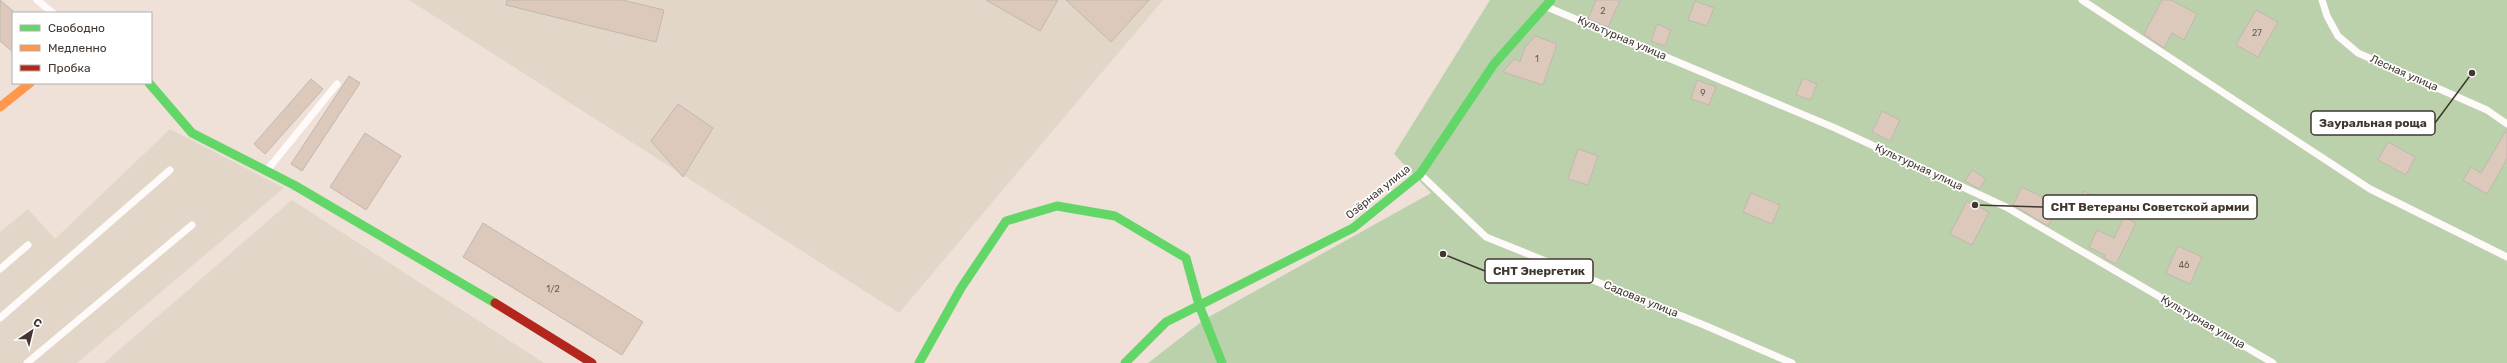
<svg xmlns="http://www.w3.org/2000/svg" width="2507" height="363" font-family="Rubik,sans-serif">
	<style>
		.industrial { fill: #e1d6c7 }
		.green { fill: #bbd1ac }
		.building { fill: #ddc9bc; stroke: #c1b7b0 }
		.lines { fill: none; stroke-linecap: round; stroke-linejoin: round }
		.lane { stroke: #fdfaf9; stroke-width: 7 }
		.fast { stroke: #63d668; stroke-width: 9 }
		.slow { stroke: #ff974d; stroke-width: 9 }
		.jam { stroke: #b3261e; stroke-width: 9 }
		.labels { text-anchor: middle; dominant-baseline: central; stroke-width: 3.5; stroke-linejoin: round; paint-order: stroke }
		.number-label { font-size: 9px; fill: #685c53 }
		.street-label { font-size: 11px; fill: #413730; stroke: #fff }
		.leader { fill: none; stroke: #413730; stroke-width: 1.5 }
		.callout-dot { fill: #413730; stroke: #fff; stroke-width: 1.5 }
		.callout { fill: #fff; stroke: #413730; stroke-width: 1.5 }
		.callout-label { font-size: 12px; text-anchor: middle; font-weight: bold; fill: #413730 }
	</style>
	<rect width="100%" height="100%" fill="#efe1d8"/>
	<path class="industrial" d="M409,0h754l-264,313z
		M170,129l114,59 -207,175h-77v-131l28,-23 27,30z
		M292,200l252,163h-440z"/>
	<path class="green" d="M1490,0h1017v363h-1359l57,-44 226,-126 -37,-39z"/>
	<path class="building" d="M0,0l13,11v41l-13,-11z
		M507,0h115l42,10 -8,32 -150,-37z
		M986,0h72l-18,31z
		M1066,0h83l-38,42z
		M1596,0h24l-12,27 -20,-8z
		M2162,0h9l26,14 -13,26 -12,-7 -8,15 -20,-14z
		M1695,1l19,7 -7,18 -19,-6z
		M2256,10l22,12 -20,35 -22,-12z
		M1657,24l14,6 -6,16 -14,-5z
		M1535,36l22,8 -14,41 -40,-13 11,-13 6,3 5,-15z
		M349,76l11,7 -58,88 -11,-7z
		M1803,78l14,6 -6,16 -15,-5z
		M311,79l12,10 -58,65 -11,-10z
		M1697,80l19,7 -7,18 -18,-6z
		M678,104l35,24 -30,49 -32,-36z
		M1882,111l18,9 -10,21 -18,-9z
		M2507,129v30l-20,35 -24,-14 8,-13 10,6z
		M365,133l36,23 -35,54 -36,-23z
		M2388,142l27,15 -9,18 -28,-15z
		M1578,149l20,7 -10,29 -20,-6z
		M1972,170l14,9 -7,10 -14,-8z
		M2022,187l37,18 -11,21 -35,-21z
		M2084,191l18,10 -10,19 -19,-10z
		M1751,193l29,12 -8,19 -29,-12z
		M1967,201l22,11 -17,33 -22,-11z
		M2124,217l12,6 -20,41 -12,-6 1,-3 -16,-8 8,-17 17,8z
		M483,223l160,99 -21,33 -159,-98z
		M2178,246l24,11 -12,27 -24,-11z"/>
	<g class="lines">
		<path class="lane" d="M37,0l16,13
			M2082,0l288,189 137,68
			M2322,0l5,16 11,20 20,17 129,57 20,14
			M1547,7l288,121 171,79 267,156
			M268,169l69,-85
			M1421,175l65,62 218,88 88,38
			M0,269l28,-24
			M0,318l170,-148
			M27,363l165,-138"/>
		<path class="fast" d="M149,83l43,50 102,52 201,118
			M919,363l42,-75 45,-67 51,-15 58,10 71,42 13,47 23,58
			M1125,363l41,-41 187,-94 67,-54 74,-110 57,-64"/>
		<path class="slow" d="M0,107l30,-24"/>
		<path class="jam" d="M495,303l97,60"/>
	</g>
	<g class="labels">
		<g class="number-label">
			<text x="1603" y="11">2</text>
			<text x="2257" y="33">27</text>
			<text x="1537" y="59">1</text>
			<text x="1703" y="93">9</text>
			<text x="2184" y="265">46</text>
			<text x="553" y="289">1/2</text>
		</g>
		<g class="street-label">
			<text transform="translate(1622 38) rotate(23)">Культурная улица</text>
			<text transform="translate(2404 73) rotate(24)">Лесная улица</text>
			<text transform="translate(1919 167) rotate(25)">Культурная улица</text>
			<text transform="translate(1378 192) rotate(-39)">Озёрная улица</text>
			<text transform="translate(1641 299) rotate(22)">Садовая улица</text>
			<text transform="translate(2203 322) rotate(30)">Культурная улица</text>
		</g>
	</g>
	<path class="leader" d="M2472 73L2435 123M1975 205L2043 207M1443 254L1485 271"/>
	<g class="callout-dot">
		<circle cx="2472" cy="73" r="4"/>
		<circle cx="1975" cy="205" r="4"/>
		<circle cx="1443" cy="254" r="4"/>
	</g>
	<g class="callout">
		<rect x="2311" y="111" width="124" height="24" rx="4"/>
		<rect x="2043" y="195" width="214" height="24" rx="4"/>
		<rect x="1485" y="259" width="108" height="24" rx="4"/>
	</g>
	<g class="callout-label">
		<text x="2373" y="127">Зауральная роща</text>
		<text x="2150" y="211">СНТ Ветераны Советской армии</text>
		<text x="1539" y="275">СНТ Энергетик</text>
	</g>
	<rect x="12" y="12" width="140" height="72" fill="#ffffff" stroke="#b3afac"/>
	<rect x="20" y="25" width="20" height="6" fill="#63d668" stroke="#b3afac"/>
	<text x="48" y="32" font-size="12" fill="#413730">Свободно</text>
	<rect x="20" y="45" width="20" height="6" fill="#ff974d" stroke="#b3afac"/>
	<text x="48" y="52" font-size="12" fill="#413730">Медленно</text>
	<rect x="20" y="65" width="20" height="6" fill="#b3261e" stroke="#b3afac"/>
	<text x="48" y="72" font-size="12" fill="#413730">Пробка</text>
	<g transform="translate(32 331) rotate(35)" stroke="#ffffff" stroke-width="3" paint-order="stroke">
	<path d="M0-3L7 15L0 10L-7 15Z" fill="#413730"/>
	<text y="-6" font-size="11" font-weight="bold" text-anchor="middle" fill="#413730">С</text>
	</g>
</svg>
